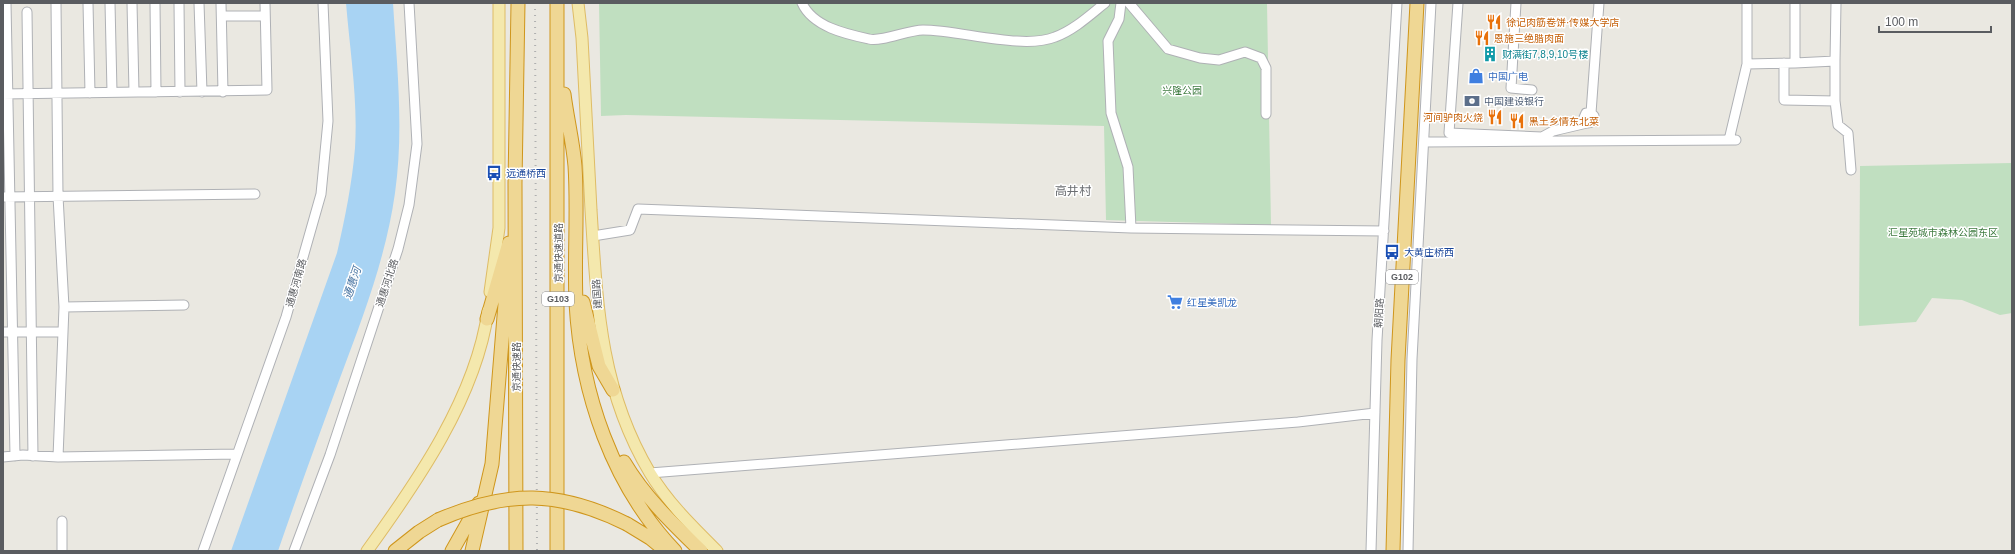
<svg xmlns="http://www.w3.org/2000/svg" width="2015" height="554" font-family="Arial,'Noto Sans SC',sans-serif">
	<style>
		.green { fill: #c0dfc0 }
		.water { fill: #a8d3f3 }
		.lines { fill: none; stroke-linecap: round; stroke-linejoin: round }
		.minor-casing { stroke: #afb1b5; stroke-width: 11 }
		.major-casing { stroke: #debc66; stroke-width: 13 }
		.highway-casing { stroke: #cf961c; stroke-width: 15 }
		.minor { stroke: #fff; stroke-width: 9 }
		.major { stroke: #f4e8ad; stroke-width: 11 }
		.highway { stroke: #efd794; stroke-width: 13 }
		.rail { stroke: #afb0b0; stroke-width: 2; stroke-dasharray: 1 5; stroke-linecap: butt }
		.highway-bridge-casing { stroke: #cf961c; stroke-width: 15; stroke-linecap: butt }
		.highway-bridge { stroke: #efd794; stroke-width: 13 }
		.labels { text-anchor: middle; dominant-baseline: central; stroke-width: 3; stroke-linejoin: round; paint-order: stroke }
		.shield { fill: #fff; stroke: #8c8d90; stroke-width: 1 }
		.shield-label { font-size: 9px; font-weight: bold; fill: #5a5c60 }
		.food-label { font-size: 10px; fill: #c56008; stroke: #fff; text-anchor: start }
		.culture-label { font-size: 10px; fill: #0d838f; stroke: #fff; text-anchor: start }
		.shop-label { font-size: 10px; fill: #366cbe; stroke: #fff; text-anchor: start }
		.park-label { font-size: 10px; fill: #3e7b40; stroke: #fff }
		.service-label { font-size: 10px; fill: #4e5e75; stroke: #fff; text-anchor: start }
		.transit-label { font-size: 10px; fill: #164399; stroke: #fff; text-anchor: start }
		.street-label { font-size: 10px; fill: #5a5c60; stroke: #fff }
		.water-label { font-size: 11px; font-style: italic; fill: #4975a2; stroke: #fff }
		.quarter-label { font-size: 12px; fill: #6b6e72; stroke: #fff }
	</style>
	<rect width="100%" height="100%" fill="#eae8e1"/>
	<path class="green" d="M599,3h668l4,222 -165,-5 -2,-94 -478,-11 -25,1z
		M2012,163v150l-12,2 -38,-15 -30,-2 -16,24 -57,4 1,-160z"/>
	<path class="water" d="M346,3h47c4,63 11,127 2,190 -9,64 -32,124 -55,185 -21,57 -42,115 -62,173h-47l106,-298c8,-35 15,-69 18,-105 3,-48 -5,-97 -9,-145z"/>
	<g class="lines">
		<defs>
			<path id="minor" d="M6,3l9,453
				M56,3l2,193 6,111 -6,150
				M88,3l2,90
				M110,3l2,89
				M132,3l2,89
				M155,3l1,89
				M179,3l1,89
				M199,3l3,89
				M221,3l2,89
				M802,3c11,24 44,31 67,36 13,3 39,-9 54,-9 37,0 100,20 132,7 19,-7 35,-22 50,-34
				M1121,3l-2,16 -11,22 3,72 17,54 3,61
				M1129,3l39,46 32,9 19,2 26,-8 16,6 5,10v46
				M1458,3l-9,130 93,4 11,-6 34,-8
				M1516,3l-5,85 21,2
				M27,12l6,444
				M222,16h43
				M1835,61v40l3,24 10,8 3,37
				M1784,63v37l51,1
				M1795,63l40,-2 1,-58
				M1747,64l48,-1v-60
				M3,94l264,-4 -2,-87
				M1591,113h-5l-3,7 4,3 6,-1 1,-6 -3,-3 8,-110
				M1729,140l18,-76v-61
				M1424,142l312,-2
				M3,197l252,-3
				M593,236l37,-6 8,-21 493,19 253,3
				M64,307l120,-2
				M3,332h59
				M3,457l20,-2 35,2 178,-3
				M650,473l648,-51 77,-9
				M62,521v30
				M203,551l83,-234 35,-123 7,-73 -5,-118
				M294,551l36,-96 68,-206 11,-44 8,-61 -8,-141
				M1371,551l6,-211 20,-337
				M1408,551l4,-192 19,-356"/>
			<path id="major" d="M578,3l4,35c3,58 6,115 9,172 6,95 9,179 59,263 18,30 43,54 67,78
				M490,292l9,-64v-225
				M367,551c50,-69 109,-154 121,-240"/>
			<path id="highway" d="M557,3v548
				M564,94c3,24 9,48 11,72 3,46 -1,91 1,137 5,90 36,182 99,248
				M583,302l16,64 14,24
				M487,319l22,-76
				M624,462c20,34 49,62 77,89
				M627,524l23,14 16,13
				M395,551l24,-19 19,-12
				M452,551l27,-48
				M472,551l20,-87 16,-197
				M516,551l-1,-368 3,-180
				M1393,551l5,-191 19,-357"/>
		</defs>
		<use href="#minor" class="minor-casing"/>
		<use href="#major" class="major-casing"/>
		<use href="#highway" class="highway-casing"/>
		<use href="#minor" class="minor"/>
		<use href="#major" class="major"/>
		<use href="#highway" class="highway"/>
		<path class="rail" d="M535,3l2,548"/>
		<defs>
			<path id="highway-bridge" d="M438,520c69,-30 121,-30 189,4"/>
		</defs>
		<use href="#highway-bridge" class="highway-bridge-casing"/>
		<use href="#highway-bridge" class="highway-bridge"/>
	</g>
	<defs>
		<symbol id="restaurant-bare" viewBox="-9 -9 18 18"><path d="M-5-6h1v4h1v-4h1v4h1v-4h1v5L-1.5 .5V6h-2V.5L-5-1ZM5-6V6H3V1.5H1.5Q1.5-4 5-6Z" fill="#e8710a" stroke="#fff" stroke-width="2.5" paint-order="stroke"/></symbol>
		<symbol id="building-bare" viewBox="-9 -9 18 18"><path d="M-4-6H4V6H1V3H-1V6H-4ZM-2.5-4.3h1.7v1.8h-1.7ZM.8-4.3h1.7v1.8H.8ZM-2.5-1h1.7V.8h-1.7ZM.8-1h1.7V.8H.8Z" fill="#0f9aa8" stroke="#fff" stroke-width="2.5" paint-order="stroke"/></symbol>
		<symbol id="shop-bare" viewBox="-9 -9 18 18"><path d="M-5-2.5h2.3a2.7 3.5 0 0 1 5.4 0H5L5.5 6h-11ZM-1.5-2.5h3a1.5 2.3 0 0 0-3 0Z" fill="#3f7fe0" stroke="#fff" stroke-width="2.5" paint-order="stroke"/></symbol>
		<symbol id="bank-bare" viewBox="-9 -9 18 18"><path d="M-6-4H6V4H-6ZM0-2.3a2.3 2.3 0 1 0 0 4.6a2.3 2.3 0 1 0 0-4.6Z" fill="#5c6f8a" stroke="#fff" stroke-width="2.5" paint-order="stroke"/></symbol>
		<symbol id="bus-bare" viewBox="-9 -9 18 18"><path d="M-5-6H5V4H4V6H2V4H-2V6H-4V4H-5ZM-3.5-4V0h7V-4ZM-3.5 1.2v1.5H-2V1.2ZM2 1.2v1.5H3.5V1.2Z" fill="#1a4fb4" stroke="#fff" stroke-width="2.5" paint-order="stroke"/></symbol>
		<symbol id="supermarket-bare" viewBox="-9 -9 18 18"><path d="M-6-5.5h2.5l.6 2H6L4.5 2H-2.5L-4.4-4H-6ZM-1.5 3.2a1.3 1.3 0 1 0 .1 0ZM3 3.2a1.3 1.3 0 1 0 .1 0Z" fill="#3f7fe0" stroke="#fff" stroke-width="2.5" paint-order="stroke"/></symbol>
	</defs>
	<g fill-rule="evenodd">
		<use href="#restaurant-bare" x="1483" y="11" width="22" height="22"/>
		<use href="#restaurant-bare" x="1471" y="27" width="22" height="22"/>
		<use href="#building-bare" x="1479" y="43" width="22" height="22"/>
		<use href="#shop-bare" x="1465" y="65" width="22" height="22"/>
		<use href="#bank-bare" x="1461" y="90" width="22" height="22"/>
		<use href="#restaurant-bare" x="1484" y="106" width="22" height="22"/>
		<use href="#restaurant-bare" x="1506" y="110" width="22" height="22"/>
		<use href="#bus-bare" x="483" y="162" width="22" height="22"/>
		<use href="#bus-bare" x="1381" y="241" width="22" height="22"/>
		<use href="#supermarket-bare" x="1164" y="291" width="22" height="22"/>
	</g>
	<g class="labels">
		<g class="shield">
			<rect x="1386" y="270" width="32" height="14" rx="3"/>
			<rect x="542" y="292" width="32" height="14" rx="3"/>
		</g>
		<g class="shield-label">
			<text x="1402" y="277">G102</text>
			<text x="558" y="299">G103</text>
		</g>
		<g class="food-label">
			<text x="1506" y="22">徐记肉筋卷饼·传媒大学店</text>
			<text x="1494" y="38">恩施三绝腊肉面</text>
			<text x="1483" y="117" text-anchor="end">河间驴肉火烧</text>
			<text x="1529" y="121">黑土乡情东北菜</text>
		</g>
		<g class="culture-label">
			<text x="1502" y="54">财满街7,8,9,10号楼</text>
		</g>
		<g class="shop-label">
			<text x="1488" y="76">中国广电</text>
			<text x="1187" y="302">红星美凯龙</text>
		</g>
		<g class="park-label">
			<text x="1182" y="90">兴隆公园</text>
			<text x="1943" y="232">汇星苑城市森林公园东区</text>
		</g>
		<g class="service-label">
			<text x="1484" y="101">中国建设银行</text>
		</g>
		<g class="transit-label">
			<text x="506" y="173">远通桥西</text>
			<text x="1404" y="252">大黄庄桥西</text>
		</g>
		<g class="street-label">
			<text transform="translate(558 253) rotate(-90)">京通快速道路</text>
			<text transform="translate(296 283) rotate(-74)">通惠河南路</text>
			<text transform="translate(387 283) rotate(-72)">通惠河北路</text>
			<text transform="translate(597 294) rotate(-94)">建国路</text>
			<text transform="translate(1379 313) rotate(-86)">朝阳路</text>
			<text transform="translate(516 367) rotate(-90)">京通快速路</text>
		</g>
		<g class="water-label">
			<text transform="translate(352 283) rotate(-71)">通惠河</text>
		</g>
		<g class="quarter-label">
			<text x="1073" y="191">高井村</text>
		</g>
	</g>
	<rect width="2015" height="554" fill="none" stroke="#5a5c60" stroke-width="8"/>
	<path d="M1879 26v6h112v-6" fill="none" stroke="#5a5c60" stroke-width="2"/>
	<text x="1885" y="26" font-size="12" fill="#5a5c60" stroke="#ffffff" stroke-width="3" paint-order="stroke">100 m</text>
</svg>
